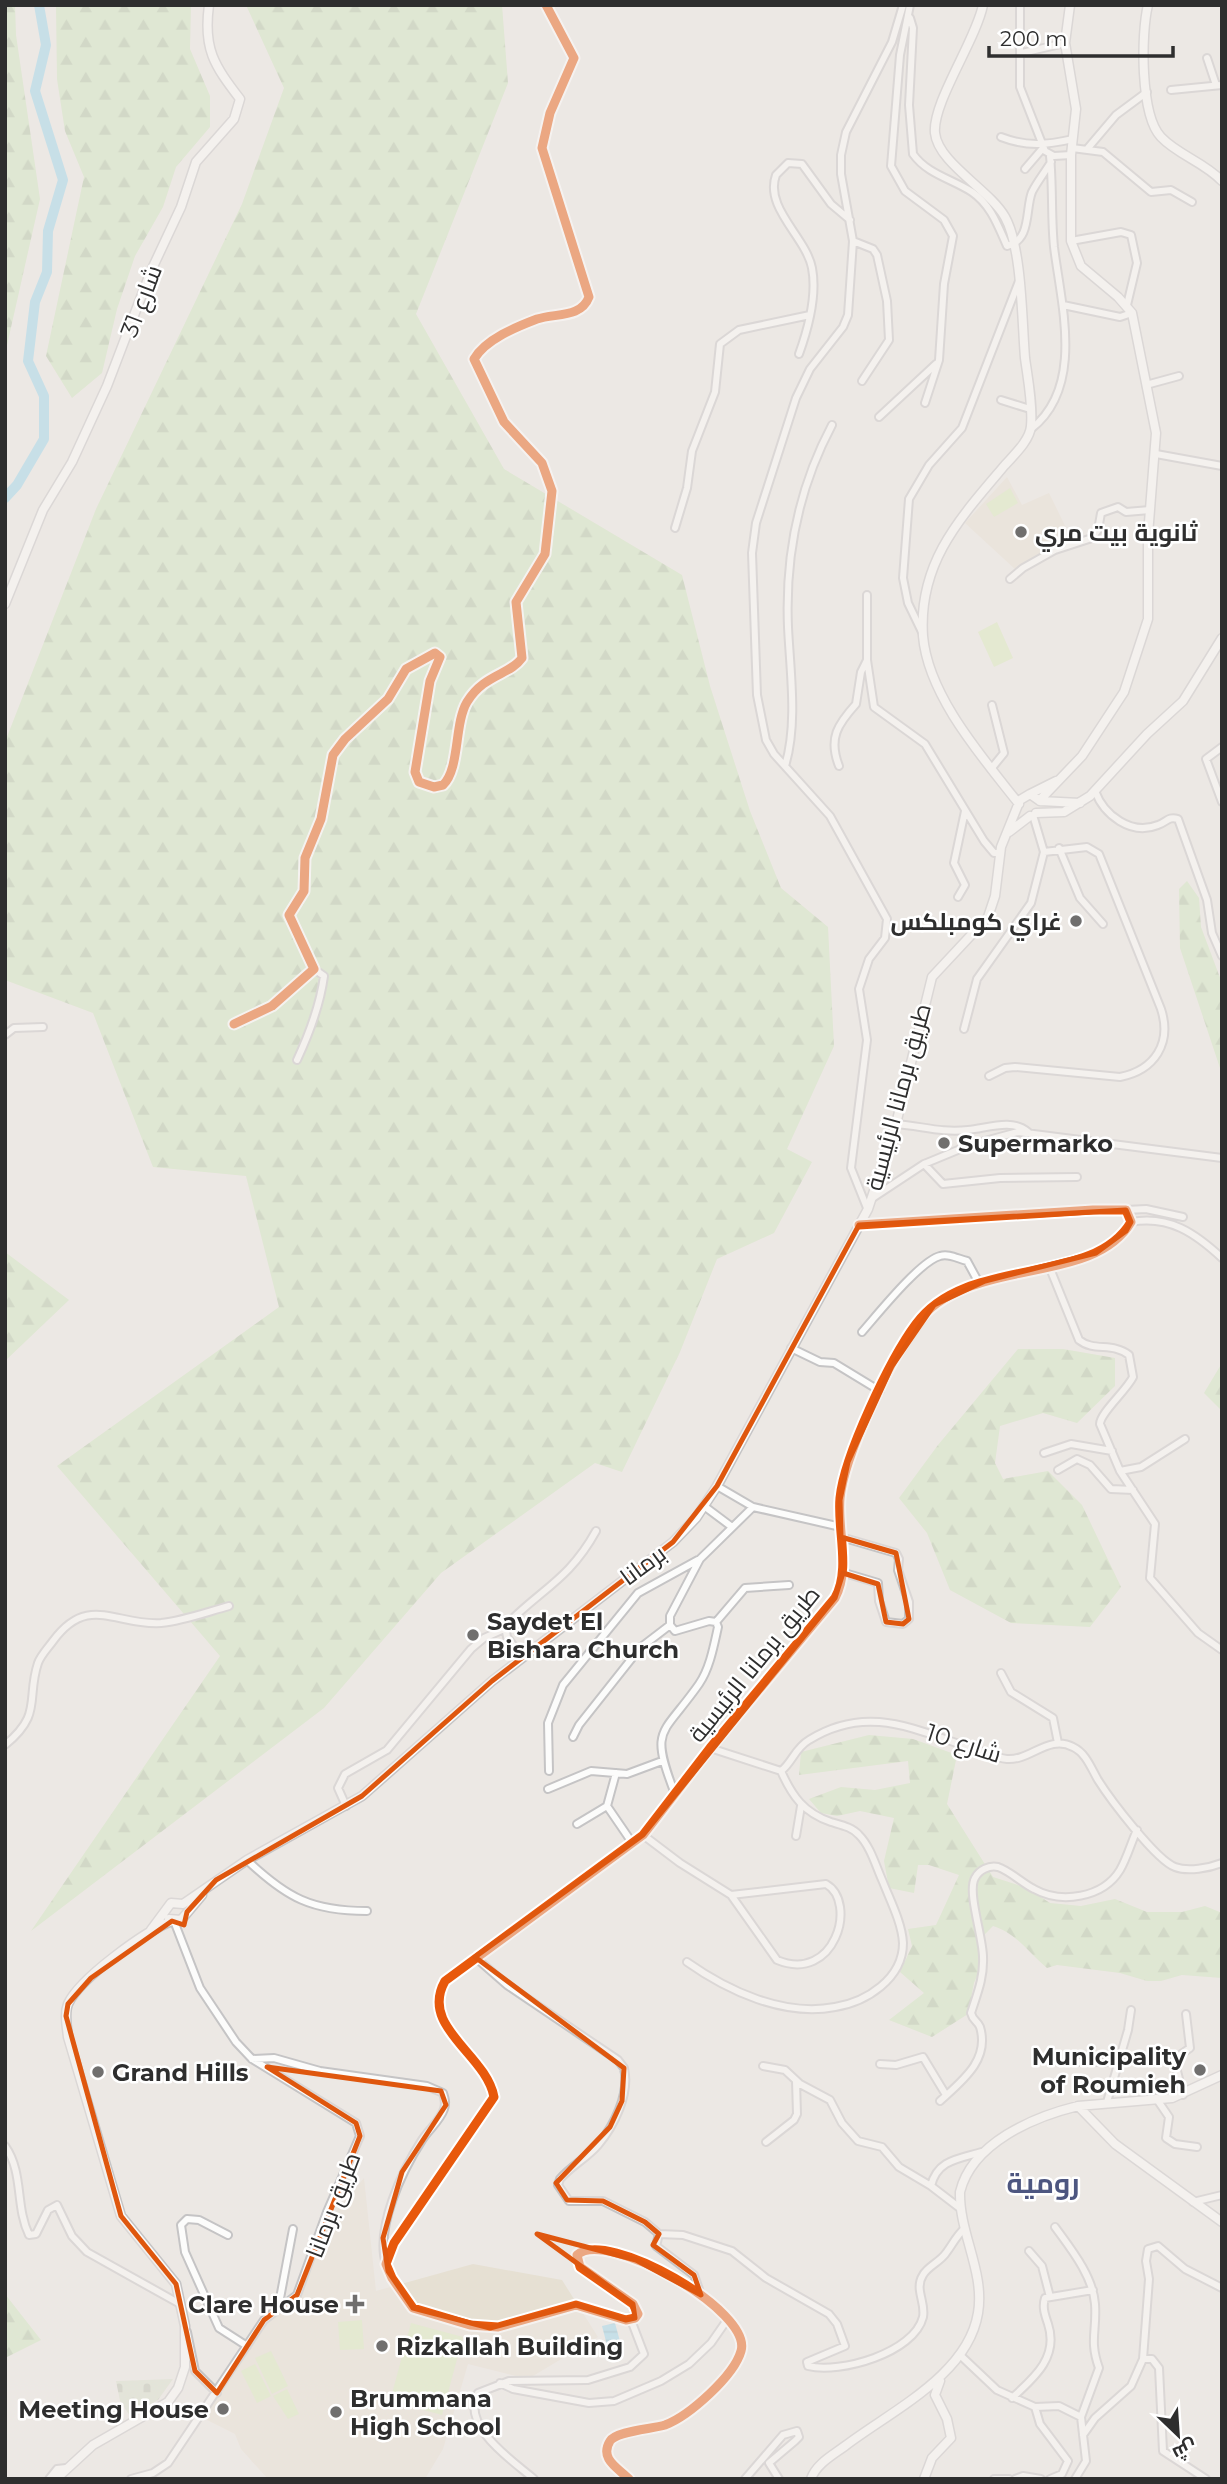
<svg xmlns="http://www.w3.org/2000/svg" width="1227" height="2484" font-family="Montserrat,Cairo,sans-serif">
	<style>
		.education { fill: #e6e0d3 }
		.forest { fill: url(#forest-firs) }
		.cemetery { fill: url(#cemetery-stones) }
		.pitch { fill: #d9eabb }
		.water { fill: url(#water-rules) }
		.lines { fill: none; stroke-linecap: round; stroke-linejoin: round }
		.river { stroke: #99d6ec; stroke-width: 10 }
		.street-casing { stroke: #c5c4c5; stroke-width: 10 }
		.secondary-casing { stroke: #c5c4c5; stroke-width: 11 }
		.street { stroke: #fcfcfb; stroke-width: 6 }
		.secondary { stroke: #fcfcfb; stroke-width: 8 }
		.cycleway-casing { stroke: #fff; stroke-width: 13 }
		.cycleway { stroke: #e8590c; stroke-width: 9 }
		.marked { fill: none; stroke: #df570e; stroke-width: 5; stroke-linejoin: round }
		.poi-dot { fill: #706f6e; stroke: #fff; stroke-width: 2.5 }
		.labels { text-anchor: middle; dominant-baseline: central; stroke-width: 5; stroke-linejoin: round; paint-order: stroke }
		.street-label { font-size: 24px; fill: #2e2e2e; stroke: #fff }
		.poi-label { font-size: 24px; font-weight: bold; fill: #2e2e2e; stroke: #fff; text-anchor: start }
		.quarter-label { font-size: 28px; font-weight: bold; fill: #4d5680; stroke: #fff }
	</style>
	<defs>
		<pattern id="forest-firs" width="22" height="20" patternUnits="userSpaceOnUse" patternTransform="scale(1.75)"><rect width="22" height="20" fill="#cee6be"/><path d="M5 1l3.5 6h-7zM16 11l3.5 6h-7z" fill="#b1c6a4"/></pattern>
		<pattern id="cemetery-stones" width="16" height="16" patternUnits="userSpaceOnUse" patternTransform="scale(1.75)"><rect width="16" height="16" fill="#d8e0cc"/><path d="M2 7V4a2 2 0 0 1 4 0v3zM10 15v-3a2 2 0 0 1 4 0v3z" fill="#bac0b0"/></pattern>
		<pattern id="water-rules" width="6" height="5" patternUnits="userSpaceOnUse" patternTransform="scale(1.75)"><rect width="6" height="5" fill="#99d6ec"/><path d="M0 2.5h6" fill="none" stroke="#84b8cb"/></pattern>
	</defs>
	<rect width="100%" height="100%" fill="#ece8e4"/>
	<path class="education" d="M1007,477l15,28 27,-12 23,47 -56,30 -51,-47z
		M364,2178l12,113 97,-27 89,16 36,57 -70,42 -60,-15 -25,85 -18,30h-157l-27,-30 -6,-15 -30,-15 5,-18 58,-84 31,-27 16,-54z"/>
	<path class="forest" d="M5,5h10l1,30 24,164 -35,155z
		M56,5h135l-1,44 20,47v31l-34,40 -13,40 -28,49 -18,53 -15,64 -30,25 -26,-42 38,-179 -19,-46 -8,-52z
		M246,5h256l6,78 -92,231 88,155 178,106 28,111 40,125 31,77 47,39 6,119 -47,103 25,13 -38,71 -57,26 -37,93 -58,120 -27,-9 -154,110 -117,135 -293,223 189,-275 -163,-190 222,-159 -33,-131 -93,-9 -60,-154 -88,-33v-238l91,-233 146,-305 42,-116z
		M1187,881l12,17 2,29 21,56v91l-42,-126 -1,-59z
		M5,1252l64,48 -64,61z
		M1018,1349h45l52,9v28l-38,37 -34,-10 -43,13 -5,37 8,16 45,-8 34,34 39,82 -31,40 -79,-4 -61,-33 -23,-57 -28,-35 39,-53z
		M1222,1363v48l-18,-18z
		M869,1735l44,4 44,16 -10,49 46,73 34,11 23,15 31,3 34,-7 32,13h35l23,-6 17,7v65l-40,-3 -21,6h-14l-27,-8 -63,-8 -10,3c-19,-16 -31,-35 -54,-42l-15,15 8,14 -12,28 -6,31 -36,23 -43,-17 35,-27 -24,-21 12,-26 -4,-17 28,-4 23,-50 -30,-10h-11l-4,28 -25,-5 -5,-27 10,-43 -34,-7 -23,5 -16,-3 -12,-14 32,-12 34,3 35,-7 -2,-22 -109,14 2,-23z
		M5,2294l36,46 -36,18z"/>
	<path class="cemetery" d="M173,2379l-15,21 -28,16 -10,-15 -4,-20z"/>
	<path class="pitch" d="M1010,488l8,15 -24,14 -8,-13z
		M997,622l16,36 -19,9 -16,-35z
		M362,2320l2,29 -24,1 -2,-28z
		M411,2323l52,14 -21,78 -52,-14z
		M271,2351l17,35 -16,8 -17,-36z
		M255,2364l16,32 -14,7 -16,-32z
		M287,2389l12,25 -11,5 -15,-23z"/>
	<path class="water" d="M615,2323l6,22 -13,4 -6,-23z"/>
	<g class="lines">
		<path class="river" d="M5,498l12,-13 27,-46v-43l-16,-35 7,-59 12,-30 1,-41 15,-51 -28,-89 11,-46 -7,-40"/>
		<defs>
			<path id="street" d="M910,5l-10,50 -9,111 14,25 39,29 9,16 -9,48 -5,76 -14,43
				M1020,5v82l25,64 9,5 17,-1
				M910,18l3,10 -4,77 4,49c14,20 39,25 59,38 19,13 26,34 35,54 25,-6 18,-37 25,-54 5,-10 13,-20 19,-30
				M1022,53l43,-10
				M1207,58l9,27
				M1171,90l51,-5
				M1001,137c26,10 46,8 72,2
				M1072,148l31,4 48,40 20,-2 21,12
				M1088,148l28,-33 31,-23
				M1025,169l18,-21
				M853,241l20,8 4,6 10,46 2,39 -27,41
				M1071,241l50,-9 10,3 6,28 -10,42
				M1063,305l57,12 12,-4
				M799,354c9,-25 18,-60 13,-86 -6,-31 -48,-60 -36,-93l12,-12 14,1 29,40 19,16
				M1146,385l33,-9
				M1001,400l29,9
				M879,417l57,-53
				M1031,429c54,-42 30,-125 23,-182 -3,-30 -1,-61 -4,-91
				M1156,454l66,12
				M675,528l12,-40 5,-37 23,-59 5,-48 19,-14 71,-15
				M1010,579l13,-11 32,-18 37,-12 6,-8 3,-17 17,-6 8,5 24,-2
				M922,632l-14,-29 -5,-25 6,-79 20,-34 33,-37 57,-147
				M867,660v-65
				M1222,747l-16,12 16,43
				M785,766c13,-42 5,-96 3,-139 -3,-72 10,-138 44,-202
				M839,766c-11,-28 -1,-42 17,-62l5,-32 6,-12 7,47 51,37 59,97 10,12h6
				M991,769l13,-16 -12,-48
				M1095,791c9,24 36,45 63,34 9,-3 10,-9 20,-6l29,81 5,33 10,23
				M1059,848l21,50 23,26
				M958,897l7,-12 -11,-22 11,-52
				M234,1024l38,-18 42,-37 -25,-54 15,-24 1,-33 16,-39 12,-64 12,-16 43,-40 18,-30 29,-16 5,4 -10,24 -15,91 4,10 15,5 9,-2c17,-16 11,-61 24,-83 17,-28 43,-27 55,-44l-6,-56 29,-48 7,-63 -10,-28 -38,-41 -30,-63c12,-20 42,-32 63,-40 19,-6 44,-1 52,-22l-47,-149 8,-35 24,-55 -28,-53
				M964,1029l13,-50 54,-76 13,-51 -11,-37
				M5,1035l9,-7 29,-1
				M297,1060c13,-28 23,-54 27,-84l-10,-7
				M989,1076l16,-8 10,-1 105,10c35,-7 52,-34 41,-68l-62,-155 -12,-7 -43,5
				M896,1124c26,2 45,9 72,6 20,-2 44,-12 60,2
				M924,1164l19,20 57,-6 77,-1
				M871,1199l53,-35 46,-19 48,-13 204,26
				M867,1208l-16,-40 16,-128 -8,-51 10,-30 16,-21 2,-19 -57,-103 -56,-62 -8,-14 -9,-45 -5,-142 4,-30 40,-125 14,-29 33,-42 5,-12 5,-74 -12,-67v-19l5,-23 46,-90 11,-37
				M1126,1210l20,-1 37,8
				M1131,1222c38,-7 64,11 91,36
				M1049,1266l30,74c15,12 34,2 50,15l4,22c-7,14 -33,36 -33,47l20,47 35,53 -5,54 48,55 24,17
				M862,1332c15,-17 58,-71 78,-76 9,-3 18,3 27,5l12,22
				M791,1348l29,14 14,1 46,28
				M1044,1453l27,-9 41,7
				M1058,1470l19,-11 13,6 21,24 22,1
				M1120,1471l21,-4 44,-28
				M717,1486l36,21 88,20
				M704,1506l28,21
				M841,1537l55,16 3,6 -1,11 11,32v17l-6,5 -17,-2 -7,-21 -1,-18 -37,-11
				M716,1622l29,-34 44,-3
				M522,1657l-15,-20 -2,-11c36,-37 64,-46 91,-95
				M1001,1673l10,19 42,26 5,25
				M573,1737l6,-12 61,-77 30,-23
				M5,1745c38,-31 21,-46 33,-82 3,-8 10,-15 15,-22 35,-48 63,-15 108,-18 22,-2 46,-11 68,-17
				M710,1748l71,23c11,-8 14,-23 28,-31 58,-36 104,-11 162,8 12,3 24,10 36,11 23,2 42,-25 66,-12 13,6 18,21 25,33 12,19 58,80 77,87 13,5 34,1 47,-4
				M549,1771l-1,-48 15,-38 75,-92 60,-33
				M548,1789l43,-18 36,3 35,-13
				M675,1794c-26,-68 -13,-57 24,-110 11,-16 15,-39 19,-57l-2,-5 -7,-1 -34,10 -5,-6v-9l30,-57 53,-52
				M346,1806l-8,-18 7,-14 42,-24 84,-101 13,-11 20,-9
				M607,1806l9,-33
				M577,1824l30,-18 26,38
				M643,1835l37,28 51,32 46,65c58,24 81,-58 49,-76l-95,11
				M796,1836l5,-30
				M247,1860c40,38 65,51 120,51
				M475,1957l32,28 111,75 6,8c6,26 -10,58 -26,77 -11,13 -27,21 -38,34l-2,6 11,16h34l42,21 14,12
				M687,1962c41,29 97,55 148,45 31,-5 68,-28 68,-64 -1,-20 -13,-43 -20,-61 -7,-15 -12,-35 -24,-47 -7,-8 -18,-10 -28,-13 -27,-9 -39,-26 -50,-51
				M252,2059l22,-1 46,13 107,15 16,7c2,6 3,10 1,16 -4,12 -15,20 -22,31 -20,31 -47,88 -36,124
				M1077,2062h40
				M880,2064l16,1 27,-8 23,38
				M763,2066l22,4 15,14 30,16 12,23 16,18 24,6 17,20 32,19
				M1183,2095l-9,-36 16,-11 -4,-34
				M1156,2098l13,19 -3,21 9,6 22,3
				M940,2101c22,-20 50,-41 40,-74 -3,-7 -7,-6 -9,-14 6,-19 13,-35 12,-56 0,-20 -16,-65 -8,-79 4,-8 14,-13 23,-11 12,4 24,16 36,22 27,15 69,9 86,-19 7,-12 11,-27 17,-40
				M1107,2102l21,-72 3,-20
				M766,2142l28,-22 3,-6 -1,-33
				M5,2146c19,27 10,60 24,89l7,-1 12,-24 9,-5 15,31 15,16 93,52
				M1193,2202l29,-7
				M961,2209l-30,-23c6,-26 27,-27 51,-34
				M1055,2227c16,22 38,49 40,77 2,27 -6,36 4,64l-18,49 5,44 -11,18
				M228,2235l-29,-15 -12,-1 -6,6 4,27 34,76 28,18
				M1029,2251l13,15 8,31
				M701,2295l-7,-20 -38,-29 3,-12 24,1 49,16 34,27 63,36 8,10 8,22 -38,16 1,4c32,8 106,-13 115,-49 3,-15 -9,-28 0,-42 5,-9 17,-13 23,-22 7,-9 10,-17 19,-25
				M278,2309l15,-80
				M187,2332l8,39 22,22
				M960,2355l37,35 38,17 5,17 28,37 -6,13 -12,5
				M1143,2359l6,-80 -3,-18 2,-12 10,-3 27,23 37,19
				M500,2383l13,6 76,14 25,-2 47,-20 28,-17 22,-21 16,-23
				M1012,2398c22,-20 47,-41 36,-74 -3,-9 -6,-17 -3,-26l48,-8
				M1035,2407l24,-1 22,11
				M1083,2435l12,-17 36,-32 12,-27h9l7,9 4,83 43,28
				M49,2479l8,-10 9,-1
				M131,2479l22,-6 15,-10 96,-143 33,-25 30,-83 33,-76 -4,-13 -104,-64 -16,-17 -36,-54 -26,-67
				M534,2479c-21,-18 -74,-53 -56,-86l31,-12 79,-1 42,-13 14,-13 -13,-34
				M745,2479l38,-44 14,-4 2,6 -4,4 -26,22 10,16
				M994,2479h15
				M1015,2479l8,-3 18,3"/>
			<path id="secondary" d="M983,5c-7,35 -51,98 -48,128 3,30 55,57 70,84 17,30 17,105 20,141 3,22 8,47 6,68 -1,14 -17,29 -26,39 -44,52 -87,97 -82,171 5,60 60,122 96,168
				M1148,5c-7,28 -8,110 13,132 17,18 43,25 61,44
				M5,604l38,-94 29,-48 35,-76 44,-115 30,-64 15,-45 38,-43 6,-20c-26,-34 -37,-50 -31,-94
				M1030,794l26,-13
				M1040,800l42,-44 42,-64 24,-73v-84l8,-102 -24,-120 -14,-16 -37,-31 -10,-25v-86l5,-46 -11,-66 5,-38
				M1040,801l40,2
				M1036,813l28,-1 26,-16 57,-62 36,-33 39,-63
				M1009,832l21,-16
				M169,1919l12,1 21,-25
				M151,1930l20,-27 12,1 64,-44 115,-64 130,-115 181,-139 23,-24 21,-32 151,-277 28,-85 36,-147 56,-60 7,-21 6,-49 19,-47 10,-6 10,7
				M1078,2106l94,-8 50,-23
				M56,2479l37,-34 75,-43 10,-14 7,-21v-41l-9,-42 -55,-68 -53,-179c-1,-10 -4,-23 0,-33 11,-25 78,-74 104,-83
				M629,2479c-11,-11 -30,-20 -19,-38 6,-10 42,-12 55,-16 24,-9 69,-49 76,-74 12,-40 -135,-123 -164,-96l3,12 53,37 5,10 -3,4 -9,2 -50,-15 -78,22 -28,-2 -57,-17 -21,-30 -6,-14 8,-21 100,-146c-8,-43 -75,-70 -49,-116l198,-146 67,-87 125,-150c16,-29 2,-68 5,-100 4,-42 50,-139 76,-174 51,-70 176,-36 215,-102l-5,-12h-33l-234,15
				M811,2479c5,-15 22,-24 34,-33 46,-35 123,-71 133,-133 7,-41 -19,-80 -18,-121 12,-49 73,-75 118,-86l37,38 107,78
				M924,2479l8,-21 19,-20 -4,-19 -12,-24 5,-14"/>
		</defs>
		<use href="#street" class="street-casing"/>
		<use href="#secondary" class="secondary-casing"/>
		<use href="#street" class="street"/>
		<use href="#secondary" class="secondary"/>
		<defs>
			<path id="cycleway" d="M234,1024l38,-18 42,-37 -25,-54 15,-24 1,-33 16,-39 12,-64 12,-16 43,-40 18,-30 29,-16 5,4 -10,24 -15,91 4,10 15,5 9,-2c17,-16 11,-61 24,-83 17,-28 43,-27 55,-44l-6,-56 29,-48 7,-63 -10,-28 -38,-41 -30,-63c12,-20 42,-32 63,-40 19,-6 44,-1 52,-22l-47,-149 8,-35 24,-55 -28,-53
				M629,2479c-11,-11 -30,-20 -19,-38 6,-10 42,-12 55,-16 24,-9 69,-49 76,-74 12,-40 -135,-123 -164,-96l3,12 53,37 5,10 -3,4 -9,2 -50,-15 -78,22 -28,-2 -57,-17 -21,-30 -6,-14 8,-21 100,-146c-8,-43 -75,-70 -49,-116l198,-146 67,-87 125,-150c16,-29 2,-68 5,-100 4,-42 50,-139 76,-174 51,-70 176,-36 215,-102l-5,-12h-33l-234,15"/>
		</defs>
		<use href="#cycleway" class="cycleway-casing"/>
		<use href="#cycleway" class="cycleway"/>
	</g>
	<path d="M0 0H1227V2484H0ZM1126,1210l5,12 -5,9 -30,22 -111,28 -51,24 -42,61 -44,96 -8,38 1,37 55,16 13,66 -6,5 -17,-2 -8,-38 -35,-11 -8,25 -192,237 -168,122 149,111 -2,33 -12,26 -54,56 11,17 36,1 42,21 14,12 -6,11 41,30 7,20 -65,-35 -99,-26 96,70 2,14 -9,2 -50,-15 -86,23 -77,-20 -25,-37 -5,-33 19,-66 44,-67 -5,-14 -174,-24 89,56 4,13 -63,159 -33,25 -47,73 -22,-22 -19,-87 -55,-68 -55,-200 2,-12 23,-26 81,-57 12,4 3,-13 29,-32 146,-84 130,-115 181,-139 44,-56 142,-261z" fill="#ece8e4" fill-opacity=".55" fill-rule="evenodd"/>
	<path class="marked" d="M1126,1210l5,12 -5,9 -30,22 -111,28 -51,24 -42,61 -44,96 -8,38 1,37 55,16 13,66 -6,5 -17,-2 -8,-38 -35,-11 -8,25 -192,237 -168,122 149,111 -2,33 -12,26 -54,56 11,17 36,1 42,21 14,12 -6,11 41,30 7,20 -65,-35 -99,-26 96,70 2,14 -9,2 -50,-15 -86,23 -77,-20 -25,-37 -5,-33 19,-66 44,-67 -5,-14 -174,-24 89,56 4,13 -63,159 -33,25 -47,73 -22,-22 -19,-87 -55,-68 -55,-200 2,-12 23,-26 81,-57 12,4 3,-13 29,-32 146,-84 130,-115 181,-139 44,-56 142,-261z"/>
	<g class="poi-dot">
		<circle cx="1021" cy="532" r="7"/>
		<circle cx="1076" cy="921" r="7"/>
		<circle cx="944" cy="1143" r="7"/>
		<circle cx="473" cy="1635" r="7"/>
		<circle cx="1200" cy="2070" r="7"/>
		<circle cx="98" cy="2072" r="7"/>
		<path d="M351.5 2293.5h7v7h7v7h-7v7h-7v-7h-7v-7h7z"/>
		<circle cx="382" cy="2346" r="7"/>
		<circle cx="223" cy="2409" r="7"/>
		<circle cx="336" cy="2412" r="7"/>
	</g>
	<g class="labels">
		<g class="street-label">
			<text transform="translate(141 301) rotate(-69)">شارع 31</text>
			<text transform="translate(898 1097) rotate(-75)">طريق برمانا الرئيسية</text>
			<text transform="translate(643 1565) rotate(-36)">برمانا</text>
			<text transform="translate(754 1664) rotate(-51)">طريق برمانا الرئيسية</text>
			<text transform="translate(964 1743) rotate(18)">شارع 10</text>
			<text transform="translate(333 2205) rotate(-69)">طريق برمانا</text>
		</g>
		<g class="poi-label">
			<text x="1035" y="532">ثانوية بيت مري</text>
			<text x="1062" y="921" text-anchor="end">غراي كومبلكس</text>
			<text x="958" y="1143">Supermarko</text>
			<text x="487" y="1621">Saydet El<tspan x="487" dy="28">Bishara Church</tspan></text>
			<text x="1186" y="2056" text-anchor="end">Municipality<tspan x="1186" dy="28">of Roumieh</tspan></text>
			<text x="112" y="2072">Grand Hills</text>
			<text x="339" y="2304" text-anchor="end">Clare House</text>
			<text x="396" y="2346">Rizkallah Building</text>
			<text x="350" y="2398">Brummana<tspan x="350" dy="28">High School</tspan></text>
			<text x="209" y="2409" text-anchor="end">Meeting House</text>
		</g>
		<g class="quarter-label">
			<text x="1043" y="2183">رومية</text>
		</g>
	</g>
	<rect width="1227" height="2484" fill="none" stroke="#2e2e2e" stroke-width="14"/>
	<g transform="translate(1178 2435) rotate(155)" stroke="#ffffff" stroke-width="5" paint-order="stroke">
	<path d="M0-5L12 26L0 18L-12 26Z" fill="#2e2e2e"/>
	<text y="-10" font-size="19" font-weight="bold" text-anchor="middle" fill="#2e2e2e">ش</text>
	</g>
	<path d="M989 46v10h184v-10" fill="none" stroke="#2e2e2e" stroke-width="3.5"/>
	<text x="1000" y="46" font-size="21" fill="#2e2e2e" stroke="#ffffff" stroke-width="5" paint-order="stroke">200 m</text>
</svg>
